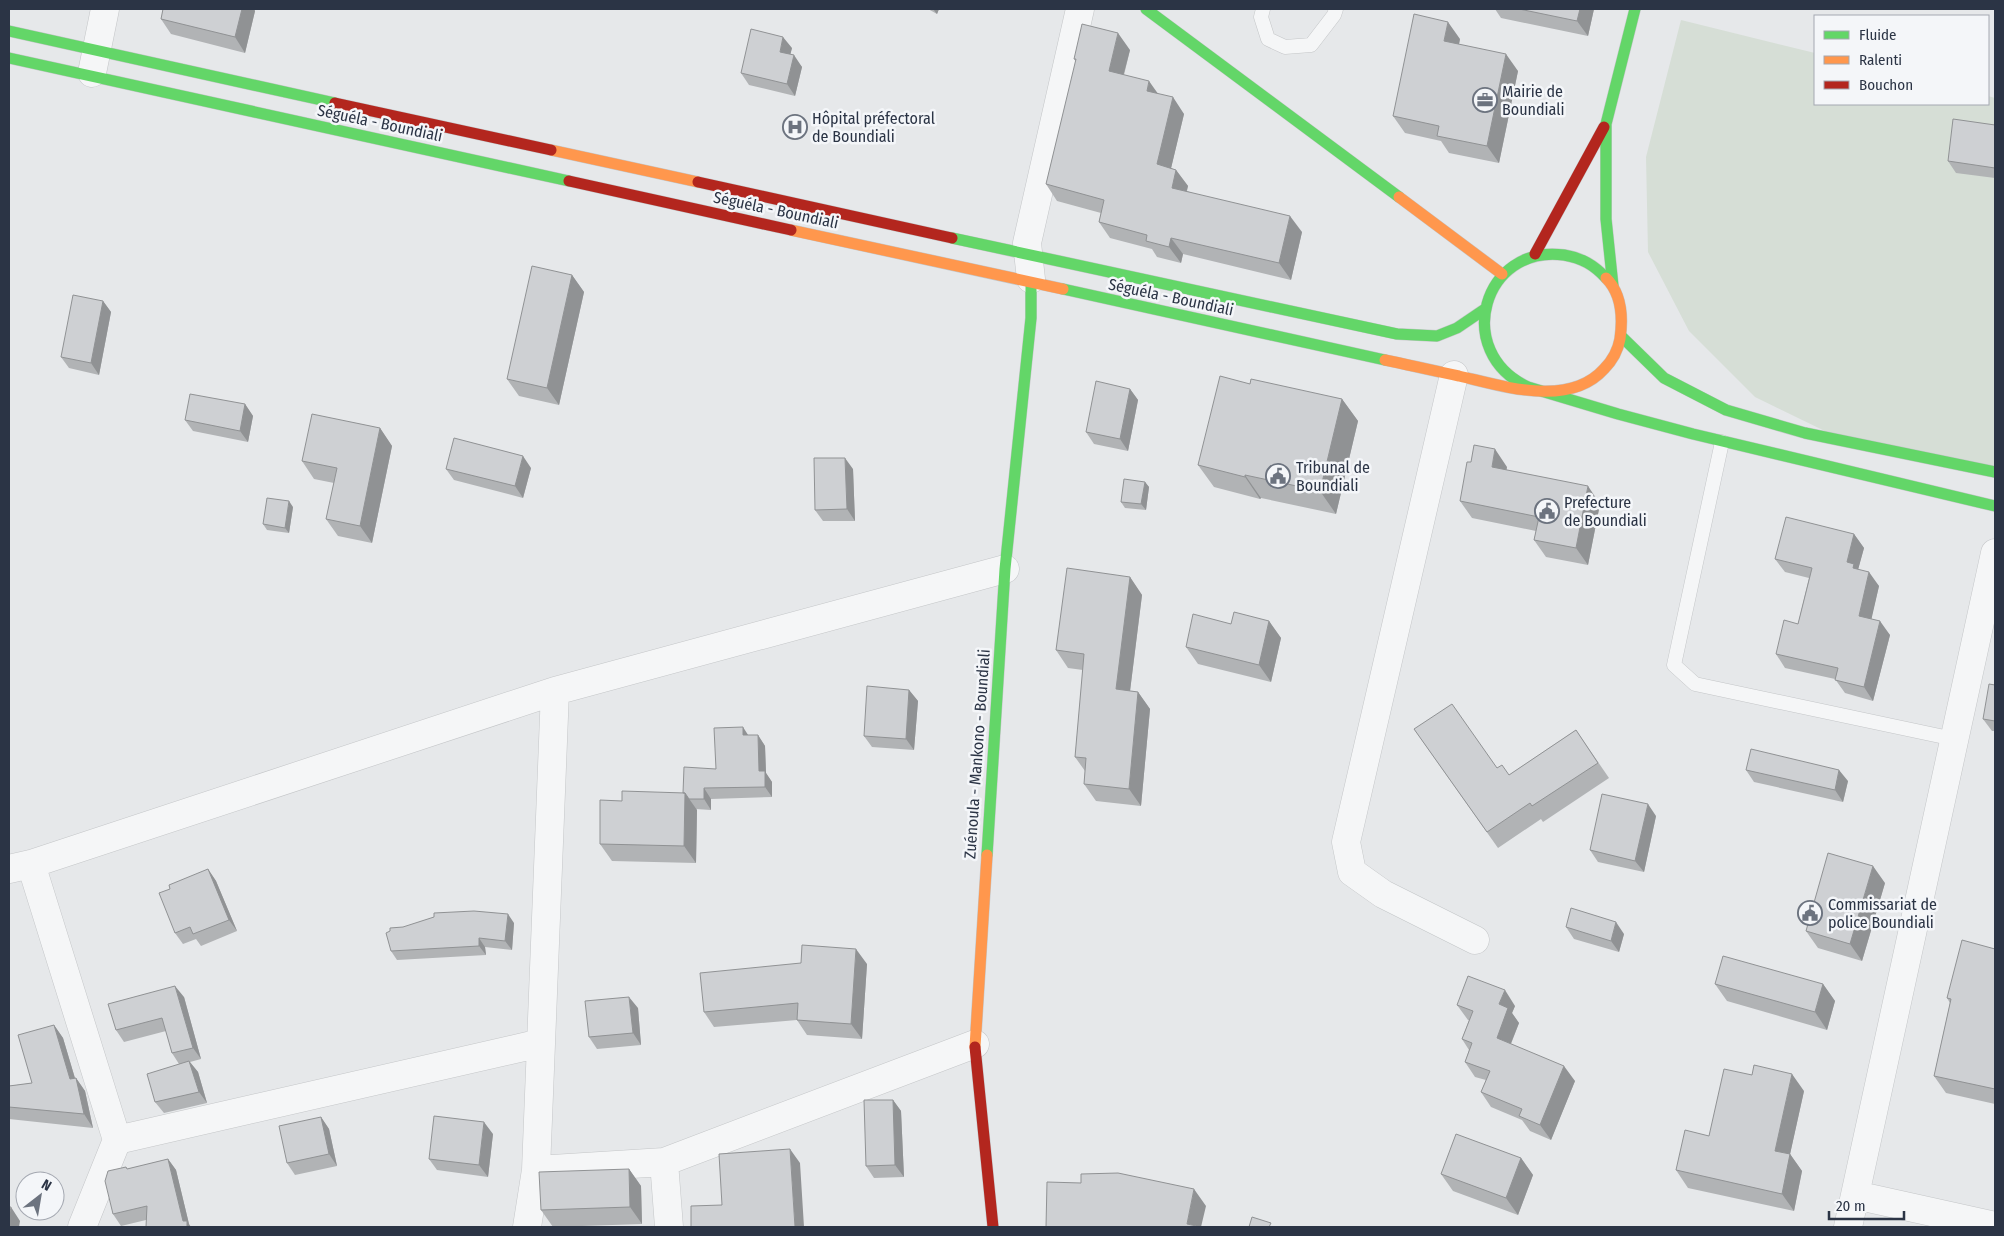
<svg xmlns="http://www.w3.org/2000/svg" width="2004" height="1236" font-family="'Fira Sans Condensed',sans-serif">
	<style>
		.green { fill: #d6ded6 }
		.lines { fill: none; stroke-linecap: round; stroke-linejoin: round }
		.lane-casing { stroke: #c4c6c8; stroke-width: 15 }
		.street-casing { stroke: #c4c6c8; stroke-width: 29 }
		.fast-casing { stroke: #c4c6c8; stroke-width: 12 }
		.slow-casing { stroke: #c4c6c8; stroke-width: 12 }
		.jam-casing { stroke: #c4c6c8; stroke-width: 12 }
		.lane { stroke: #f5f6f7; stroke-width: 14 }
		.street { stroke: #f5f6f7; stroke-width: 28 }
		.fast { stroke: #63d668; stroke-width: 11 }
		.slow { stroke: #ff974d; stroke-width: 11 }
		.jam { stroke: #b3261e; stroke-width: 11 }
		.wall { fill: #b1b3b5 }
		.shaded-wall { fill: #909294 }
		.building { fill: #ced0d3; stroke: #909294 }
		.labels { text-anchor: middle; dominant-baseline: central; stroke-width: 5; stroke-linejoin: round; paint-order: stroke }
		.poi-label { font-size: 16px; fill: #2b3445; stroke: #f4f6f9; text-anchor: start }
		.street-label { font-size: 16px; fill: #2b3445; stroke: #f4f6f9 }
	</style>
	<rect width="100%" height="100%" fill="#e6e8ea"/>
	<path class="green" d="M1681,20l134,33v51h173v-8l7,2v370l-164,-34 -76,-37 -66,-66 -41,-79 -2,-95z"/>
	<g class="lines">
		<defs>
			<path id="lane" d="M1263,9l-2,8 7,22 17,8 26,-2 23,-30 2,-6
				M1722,442l-48,223 21,19 259,55"/>
			<path id="street" d="M92,73l13,-64
				M1031,279l-4,-36 53,-234
				M1454,375l-108,467 6,30 31,22 92,46
				M31,864l86,276 -35,87
				M9,869l22,-5 524,-173 450,-122
				M117,1140l424,-97
				M536,1170l128,-8
				M1855,1195l140,31
				M527,1227l9,-57 19,-479
				M669,1227l-5,-65 311,-118
				M1848,1227l147,-674"/>
			<path id="fast" d="M1146,9l253,188
				M9,31l326,72
				M9,58l560,123
				M952,238l445,96 40,2 20,-8 28,-19
				M1606,278c-12,-13 -24,-20 -42,-23 -81,-11 -112,97 -36,132l90,27 75,20 302,72
				M1613,286l-7,-67v-95l29,-115
				M1063,289l322,71
				M1622,337l42,41 62,32 79,23 190,39
				M987,855l18,-286 26,-251v-35"/>
			<path id="slow" d="M551,150l147,32
				M1399,197l103,77
				M791,230l272,59
				M1385,360c24,5 49,11 74,16 44,10 110,32 145,-7 8,-8 14,-19 16,-30 3,-21 2,-45 -14,-61
				M975,1047l12,-192"/>
			<path id="jam" d="M335,103l216,47
				M569,181l222,49
				M698,182l254,56
				M1535,254l69,-127
				M975,1047l18,180"/>
		</defs>
		<use href="#lane" class="lane-casing"/>
		<use href="#street" class="street-casing"/>
		<use href="#fast" class="fast-casing"/>
		<use href="#slow" class="slow-casing"/>
		<use href="#jam" class="jam-casing"/>
		<use href="#lane" class="lane"/>
		<use href="#street" class="street"/>
		<use href="#fast" class="fast"/>
		<use href="#slow" class="slow"/>
		<use href="#jam" class="jam"/>
	</g>
	<path class="wall" d="M163,9h91l1,2 -10,42 -74,-19 -10,-15z
		M928,9h11l-2,5z
		M1495,9h99l-6,27 -87,-18z
		M1460,39l-1,5 59,27 -19,92 -50,-10 -8,-12 -36,-8 -12,-17z
		M792,48l-2,6 12,13 -7,29 -46,-11 -8,-12z
		M1130,50l-6,25 35,19 25,20 -13,54 5,2 12,16 -1,5 115,41 -11,48 -108,-26 -2,9 -24,-6 -5,-8 -42,-11 -11,-16 2,-9 -44,-12 -11,-17 30,-122 -2,-3z
		M1995,125v53l-39,-5 -8,-12z
		M572,275l12,17 -25,113 -40,-9 -12,-17z
		M103,301l8,11 -12,63 -30,-7 -8,-11z
		M1250,384l92,15 16,22 -22,93 -75,-16 -1,1 -46,-12 -16,-22z
		M1130,389l8,11 -10,51 -34,-7 -8,-12z
		M245,404l8,12 -5,26 -55,-11 -8,-11z
		M380,428l12,18 -20,97 -34,-7 -12,-17 8,-36 -20,-4 -12,-18z
		M1507,467l-1,3 94,34 -12,61 -42,-8 -12,-17 2,-9 -64,-13 -12,-17z
		M531,468l-8,30 -69,-18 -8,-11z
		M853,469l2,52h-32l-8,-11z
		M1145,482l4,5 -3,23 -21,-2 -4,-6z
		M293,507l-4,26 -22,-3 -4,-6z
		M1854,534l10,14 -6,21 21,17 -8,33 19,16 -17,66 -28,-8 -10,-14 -50,-11 -9,-14 22,-30 11,-46 -24,-6 -10,-13z
		M1130,577l12,18 -12,96 8,1 12,17 -9,97 -45,-5 -12,-17 1,-13 -10,-14 8,-87 -15,-2 -12,-18z
		M1269,621l12,17 -10,44 -73,-18 -12,-17 45,-23z
		M1995,685v46h-3l-9,-12z
		M909,690l9,11 -4,49 -42,-3 -8,-11z
		M1414,729l83,39 12,7 67,-45 33,48 -66,44 -2,-3 -43,29z
		M748,735h10l7,11 1,27 6,9v15l-61,2v11l-15,-1 1,1 -1,53 -84,-2 -12,-17 83,-51 33,-24z
		M1746,770l102,11 -5,21 -89,-20z
		M1656,816l-12,56 -46,-10 -8,-12z
		M208,869l8,12 21,50 -36,15 -5,-7 -13,5 -8,-11 -5,-44z
		M1885,883l-23,78 -44,-13 -12,-17z
		M514,923l-2,27 -27,-3 1,8 -89,5 -6,-9z
		M1566,927l58,7 -5,18 -45,-13z
		M1995,949v155l-49,-11 -12,-17 16,-73 -3,-5z
		M867,964l-5,75 -55,-4 -10,-15 -83,7 -10,-15z
		M1715,984h108l12,17 -8,29 -100,-29z
		M184,997l17,62 -11,3 8,10 9,31 -43,10 -9,-11 24,-38 -7,-11 -6,-22 -42,11 -8,-12z
		M1457,1005l58,1 -3,7 7,10 -8,21 64,37 -24,59 -21,-9 -8,-11 -31,-13 -10,-15 5,-12 -11,-3 -10,-15 4,-12 -7,-11 7,-19h-1z
		M638,1008l3,37 -44,4 -8,-12z
		M54,1025l9,13 12,40h1l9,13 8,37 -84,-9v-33l23,-3z
		M1804,1091l-14,63 12,17 -8,40 -106,-23 -12,-18z
		M893,1100l8,11 3,66 -30,1 -8,-12z
		M321,1117l8,12 8,37 -42,9 -8,-12z
		M493,1134l-5,43 -51,-7 -8,-11z
		M1521,1158l12,17 -15,40 -65,-24 -12,-17z
		M168,1159l8,11 13,54 -43,-4 -25,6 -8,-12 15,-45z
		M629,1169l12,17 1,38 -89,3 -12,-17z"/>
	<path class="shaded-wall" d="M242,9h12l1,2 -10,42 -10,-16z
		M933,9h6l-2,5z
		M1580,9h14l-6,27 -11,-15z
		M1448,22l12,17 -4,19 -12,-17z
		M1118,33l12,17 -10,38 -11,-17z
		M783,37l9,11 -4,16 -8,-12z
		M1506,54l12,17 -19,92 -12,-17z
		M794,55l8,12 -7,29 -8,-12z
		M1149,81l12,17 -14,-7z
		M1173,97l11,17 -16,67 -11,-17z
		M1176,170l12,16 -5,18 -11,-16z
		M1290,216l12,16 -11,48 -12,-17z
		M1171,238l12,16 -2,9 -12,-16z
		M572,275l12,17 -25,113 -12,-17z
		M103,301l8,11 -12,63 -8,-12z
		M1130,389l8,11 -10,51 -8,-12z
		M1342,399l16,22 -22,93 -16,-23z
		M245,404l8,12 -5,26 -8,-11z
		M380,428l12,18 -20,97 -12,-17z
		M1495,449l12,18 -3,18 -12,-18z
		M523,456l8,12 -8,30 -8,-12z
		M845,458l8,11 2,52 -8,-12z
		M1245,475l16,23 -1,1 -15,-22z
		M1145,482l4,5 -3,23 -5,-6z
		M1588,486l12,18 -12,61 -12,-17z
		M289,501l4,6 -4,26 -4,-5z
		M1854,534l10,14 -6,22 6,8 -17,-16z
		M1869,572l10,14 -10,44 -10,-14z
		M1130,577l12,18 -14,112 -12,-18z
		M1269,621l12,17 -10,44 -12,-17z
		M1880,621l10,14 -17,66 -9,-14z
		M909,690l9,11 -4,49 -8,-11z
		M1138,692l12,17 -9,97 -12,-17z
		M743,727l7,11 -7,-3z
		M758,735l7,11 1,27 6,9v15l-7,-10 -6,-16z
		M1839,770l9,11 -5,21 -8,-12z
		M704,788l7,11v11l-7,-11z
		M685,793l12,17 -1,53 -12,-17z
		M1648,804l8,12 -12,56 -9,-11z
		M1873,866l12,17 -23,78 -12,-17z
		M208,869l8,12 21,50 -8,-11z
		M508,914l6,9 -2,27 -7,-9z
		M1616,922l8,12 -5,18 -8,-11z
		M479,938l6,9 1,8 -7,-9z
		M856,949l11,15 -5,75 -11,-15z
		M1823,984l12,17 -8,29 -12,-18z
		M175,986l9,11 17,62 -8,-11z
		M1505,990l10,16 -3,7 7,10 -12,30 -10,-15 2,-34z
		M629,997l9,11 3,37 -8,-12z
		M54,1025l9,13 16,54 -9,-13z
		M189,1061l9,11 9,31 -8,-11z
		M1564,1066l11,15 -24,59 -11,-15z
		M1792,1074l12,17 -17,77 -12,-17z
		M76,1078l9,13 8,37 -9,-14z
		M893,1100l8,11 3,66 -9,-12z
		M321,1117l8,12 8,37 -8,-12z
		M484,1122l9,12 -5,43 -9,-12z
		M790,1149l10,14 4,64h-9z
		M1790,1154l12,17 -8,40 -12,-17z
		M1521,1158l12,17 -15,40 -12,-17z
		M168,1159l8,11 13,54 2,3h-4l-4,-6z
		M629,1169l12,17 1,38 -12,-17z
		M1194,1189l12,17 -5,21 -14,-3z
		M11,1207l9,14 -1,6h-10v-10z"/>
	<path class="building" d="M163,9h79l-7,28 -74,-18z
		M1519,9h61l-3,12z
		M1414,14l34,8 -4,19 62,13 -19,92 -50,-10 2,-10 -46,-10z
		M1082,24l36,9 -9,38 40,10 -2,10 26,6 -16,67 19,6 -4,18 118,28 -11,47 -108,-25 -2,9 -23,-6 1,-6 -48,-13 5,-22 -58,-16 30,-125h-2z
		M751,29l32,8 -3,15 14,3 -7,29 -46,-11z
		M1953,119l42,6v43l-47,-7z
		M532,266l40,9 -25,113 -40,-9z
		M73,295l30,6 -12,62 -30,-6z
		M1220,376l30,8 1,-5 91,20 -22,92 -75,-16v2l-47,-12z
		M1096,381l34,8 -10,50 -34,-7z
		M190,394l55,10 -5,27 -55,-11z
		M312,414l68,14 -20,98 -34,-7 11,-51 -35,-7z
		M454,438l69,18 -8,30 -69,-17z
		M1474,445l21,4 -3,18 96,19 -12,62 -42,-8 5,-23 -79,-16 7,-39h4z
		M814,458h31l2,51 -32,1z
		M1124,479l21,3 -4,22 -20,-2z
		M267,498l22,3 -4,27 -22,-4z
		M1786,517l68,17 -7,28 7,2 -1,4 16,4 -10,44 21,5 -16,66 -29,-7 3,-12 -62,-14 8,-34 14,4 14,-56 -37,-9z
		M1067,568l63,9 -14,112 22,3 -9,97 -45,-5 2,-26 -11,-1 9,-103 -28,-4z
		M1234,612l35,9 -10,44 -73,-18 7,-33 38,10z
		M1989,684l6,1v36l-12,-2z
		M867,686l42,4 -3,49 -42,-3z
		M1452,704l45,64 5,-3 7,10 67,-45 22,33 -66,43 -2,-3 -43,29 -73,-103z
		M743,727v8h15l1,36h6v16l-61,1v11h-15l-4,-6h-2l1,-26 32,2 -2,-41z
		M1751,749l88,21 -4,20 -89,-20z
		M622,791l63,2 -1,53 -84,-2v-44l22,1z
		M1602,794l46,10 -13,57 -45,-11z
		M1828,853l45,13 -23,78 -44,-13z
		M208,869l21,51 -36,14 -3,-7 -15,6 -16,-40 11,-4 -1,-4z
		M1571,908l45,14 -5,19 -45,-14z
		M474,911l34,3 -3,27 -26,-3v8l-88,5 -5,-18 4,-2v-3l13,-1 31,-10v-4z
		M1962,940l33,9v140l-61,-13 17,-77 -4,-1z
		M802,945l54,4 -5,75 -54,-4 1,-17 -94,9 -4,-39 101,-10z
		M1723,956l100,28 -8,28 -100,-28z
		M1468,976l37,14 -6,14 9,4 -11,30 67,28 -24,59 -21,-9 3,-7 -41,-17 9,-21 -25,-9 7,-19 -10,-4 11,-28 -16,-6z
		M175,986l18,62 -21,5 -10,-35 -46,12 -8,-26z
		M629,997l4,36 -44,4 -4,-36z
		M54,1025l16,54 6,-1 8,36 -75,-7v-21l23,-3 -14,-48z
		M189,1061l10,31 -44,10 -8,-28z
		M1754,1065l38,9 -17,77 15,3 -8,40 -106,-24 9,-40 24,6 15,-67 28,6z
		M864,1100h29l2,65 -29,1z
		M434,1116l50,6 -5,43 -50,-6z
		M321,1117l8,37 -42,9 -8,-37z
		M1456,1134l65,24 -15,40 -65,-24z
		M790,1149l5,78h-104v-21l31,-1 -3,-51z
		M168,1159l15,62h4v6h-41l1,-21 -34,8 -8,-33 3,-10 18,-4 1,2z
		M629,1169l1,38 -89,3 -2,-38z
		M1118,1173l76,16 -7,35 14,3h-155l1,-45 34,1v-9z
		M9,1207h2l-2,10z
		M1252,1217l19,6 -2,4h-20z"/>
	<defs>
		<symbol id="office-ring" viewBox="-11 -11 22 22"><circle r="9.5" fill="#f4f6f9" stroke="#6c737f" stroke-width="1.5"/><path d="M-6-3h4V-5.5h4V-3h4V5H-6ZM-1-4.5V-3h2v-1.5ZM-6 0V1H6V0Z" fill="#6c737f"/></symbol>
		<symbol id="hospital-ring" viewBox="-11 -11 22 22"><circle r="9.5" fill="#f4f6f9" stroke="#6c737f" stroke-width="1.5"/><path d="M-5-5h3v3.5h4V-5h3V5h-3V1.5h-4V5h-3Z" fill="#6c737f"/></symbol>
		<symbol id="civic-ring" viewBox="-11 -11 22 22"><circle r="9.5" fill="#f4f6f9" stroke="#6c737f" stroke-width="1.5"/><path d="M-.6-6.5H3V-4.5H.6V-3L4-1V1h2V6H-6V1h2V-1L-.6-3ZM-1.2 2.5V6h2.4V2.5Z" fill="#6c737f"/></symbol>
	</defs>
	<g fill-rule="evenodd">
		<use href="#office-ring" x="1471" y="86" width="28" height="28"/>
		<use href="#hospital-ring" x="781" y="113" width="28" height="28"/>
		<use href="#civic-ring" x="1264" y="462" width="28" height="28"/>
		<use href="#civic-ring" x="1533" y="497" width="28" height="28"/>
		<use href="#civic-ring" x="1796" y="899" width="28" height="28"/>
	</g>
	<g class="labels">
		<g class="poi-label">
			<text x="1502" y="91">Mairie de<tspan x="1502" dy="18">Boundiali</tspan></text>
			<text x="812" y="118">Hôpital préfectoral<tspan x="812" dy="18">de Boundiali</tspan></text>
			<text x="1296" y="467">Tribunal de<tspan x="1296" dy="18">Boundiali</tspan></text>
			<text x="1564" y="502">Prefecture<tspan x="1564" dy="18">de Boundiali</tspan></text>
			<text x="1828" y="904">Commissariat de<tspan x="1828" dy="18">police Boundiali</tspan></text>
		</g>
		<g class="street-label">
			<text transform="translate(380 123) rotate(12)">Séguéla - Boundiali</text>
			<text transform="translate(776 210) rotate(12)">Séguéla - Boundiali</text>
			<text transform="translate(1171 297) rotate(12)">Séguéla - Boundiali</text>
			<text transform="translate(977 754) rotate(-86)">Zuénoula - Mankono - Boundiali</text>
		</g>
	</g>
	<rect width="2004" height="1236" fill="none" stroke="#2b3445" stroke-width="20"/>
	<rect x="1814" y="15" width="175" height="90" fill="#f4f6f9" stroke="#a4a8b1"/>
	<rect x="1824" y="31" width="25" height="8" fill="#63d668" stroke="#a4a8b1"/>
	<text x="1859" y="40" font-size="15" fill="#2b3445">Fluide</text>
	<rect x="1824" y="56" width="25" height="8" fill="#ff974d" stroke="#a4a8b1"/>
	<text x="1859" y="65" font-size="15" fill="#2b3445">Ralenti</text>
	<rect x="1824" y="81" width="25" height="8" fill="#b3261e" stroke="#a4a8b1"/>
	<text x="1859" y="90" font-size="15" fill="#2b3445">Bouchon</text>
	<g transform="translate(40 1196) rotate(31)"><circle r="24" fill="#f4f6f9" stroke="#a4a8b1"/>
	<path d="M0-4L9 19L0 12L-9 19Z" fill="#6c737f"/>
	<text y="-8" font-size="14" font-weight="bold" text-anchor="middle" fill="#2b3445">N</text>
	</g>
	<path d="M1829 1211v8h75v-8" fill="none" stroke="#2b3445" stroke-width="2.5"/>
	<text x="1836" y="1211" font-size="15" fill="#2b3445" stroke="#f4f6f9" stroke-width="4" paint-order="stroke">20 m</text>
</svg>
